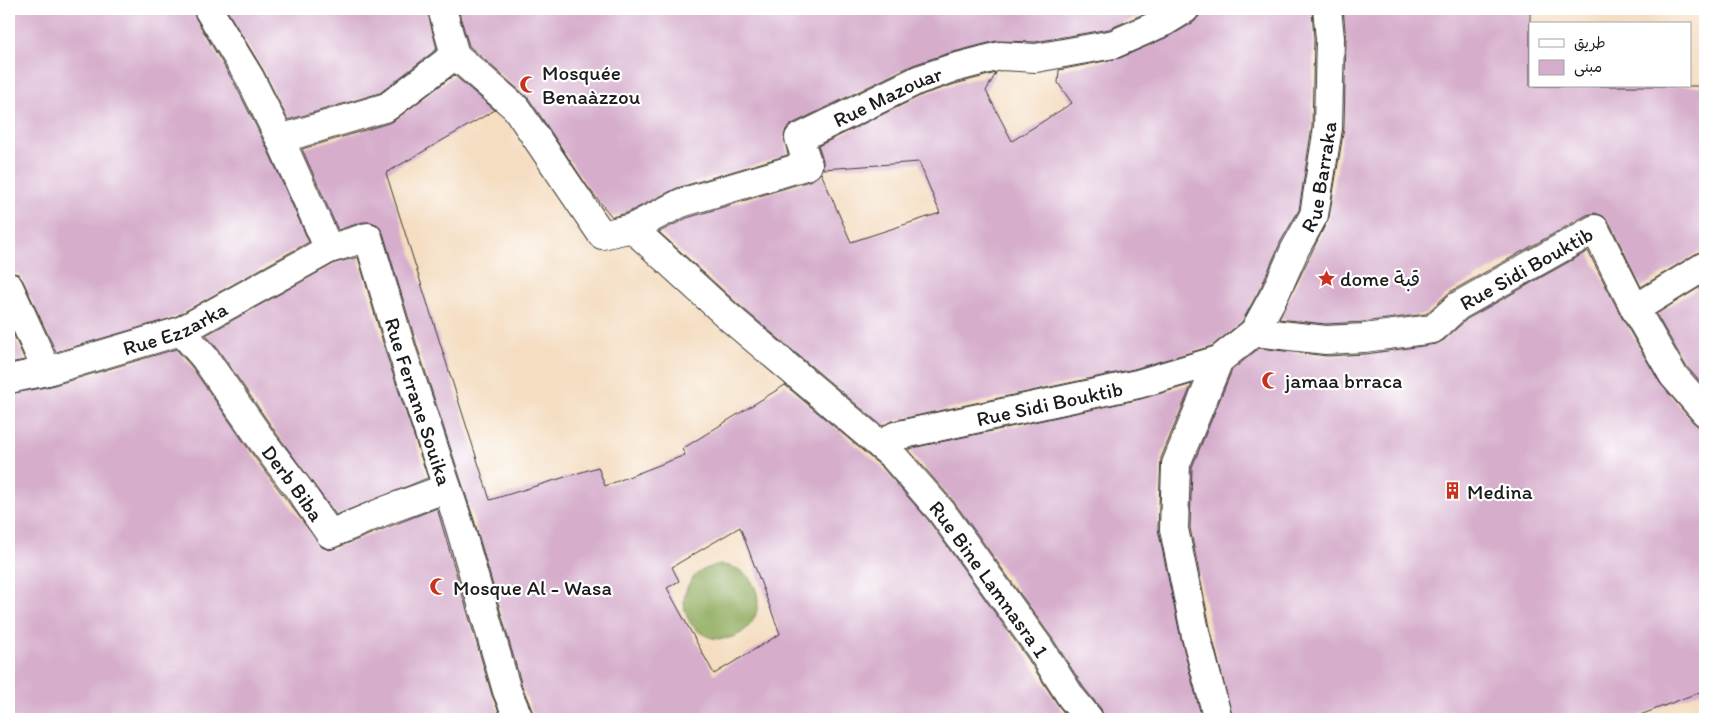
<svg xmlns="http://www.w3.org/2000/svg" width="1714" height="728" font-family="Itim,'Playpen Sans Arabic',sans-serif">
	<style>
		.forest { fill: #91ac5e; stroke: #56643d }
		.building { fill: #d6aecc; fill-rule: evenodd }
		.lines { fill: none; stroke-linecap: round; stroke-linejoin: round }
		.minor-casing { stroke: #3c3935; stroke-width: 30 }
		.minor { stroke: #fff; stroke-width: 28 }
		.labels { text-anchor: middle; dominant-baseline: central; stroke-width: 4.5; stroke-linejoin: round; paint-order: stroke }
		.poi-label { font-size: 21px; fill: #1c1c1c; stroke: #fff; text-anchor: start }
		.street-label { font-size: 21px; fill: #1c1c1c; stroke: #fff }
	</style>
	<rect width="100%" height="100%" fill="#fff"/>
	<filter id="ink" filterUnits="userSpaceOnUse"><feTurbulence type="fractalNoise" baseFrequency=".02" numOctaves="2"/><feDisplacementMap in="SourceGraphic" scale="10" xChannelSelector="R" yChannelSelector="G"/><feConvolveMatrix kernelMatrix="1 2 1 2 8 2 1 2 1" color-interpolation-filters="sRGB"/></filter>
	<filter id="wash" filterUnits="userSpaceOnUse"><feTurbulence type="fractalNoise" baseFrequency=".0096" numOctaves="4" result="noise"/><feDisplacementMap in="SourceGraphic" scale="20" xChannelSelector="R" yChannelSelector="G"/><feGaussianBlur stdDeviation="1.12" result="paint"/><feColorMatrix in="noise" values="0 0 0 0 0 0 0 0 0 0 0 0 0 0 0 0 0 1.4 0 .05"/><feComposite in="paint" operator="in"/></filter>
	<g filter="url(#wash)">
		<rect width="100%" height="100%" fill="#f4ddc1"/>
		<path class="forest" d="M684 602a37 37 0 1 1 74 0a37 37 0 1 1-74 0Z"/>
		<g id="blocks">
			<path class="building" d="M9,9h183l3,8 41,69 30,60 43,96 -134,75 -119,35 -33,-71 -5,-7 -9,-2z
				M226,9h201l10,40 -57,44 -92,27 -25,-50z
				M458,9h697l-46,20 -74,13 -39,-1 -50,13 -33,11 -121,59 -6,5 -2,7 4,19 -111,33 -50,25 -15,4 -25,-31 -58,-87 -60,-53z
				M1201,9h111l2,30 -2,88 -13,83 -18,31 -19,44 -20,37 -30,24 -78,23 -242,52 -10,5 -142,-120 -81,-74 28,-14 125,-38 9,-7 30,69 89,-29 -21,-51 -96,7v-9l-5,-14 106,-52 31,-10 41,-11 -10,18 26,50 60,-38 -14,-20 1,-13 61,-12 52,-23 22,-13 5,-6z
				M1343,9h187v77h175v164l-8,3 -56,34 -32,-65 -6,-6 -8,-3 -8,2 -137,77 -24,22 -63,8 -37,2 -47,-5 50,-102 15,-89 2,-90z
				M454,75l41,35 -109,63 104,327 108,-33 7,19 80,-31 -3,-6 103,-64 97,82 47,54 97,135 32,49 11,14h-535l-1,-6 -11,-27 -48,-166 -57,-174 -34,-113 -5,-8 -7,-3h-8l-25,8 -36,-81 90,-27zM740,527l40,107 -66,40 -47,-86 12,-7 -7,-14z
				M1588,251l33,65 39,67 33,39 6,5h6v263l-75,29h-397l-22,-87 -21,-104 2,-61 40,-97 27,-22 68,8 39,-2 70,-10 8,-4 23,-21z
				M358,257l29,99 41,122 -92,37 -60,-82 -59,-85 -11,-13 129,-72z
				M1705,284v94l-5,4 -14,-16 -30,-52z
				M9,324l16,36 -16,3z
				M176,349l16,18 58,84 72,96 7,3 7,-2 57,-23 44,-17 55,187 10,24h-493v-325l42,-8z
				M1192,384l-31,74 -3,71 23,110 21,80h-98l-3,-10 -17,-21 -32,-50 -98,-136 -46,-53 233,-50z"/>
		</g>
	</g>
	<g filter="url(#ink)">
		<use href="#blocks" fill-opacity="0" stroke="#3c3935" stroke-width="1"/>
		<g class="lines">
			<defs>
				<g id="minor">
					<path id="s1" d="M208,9l42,69 30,61 49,110 39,-12 34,114 57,173 48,167 12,28"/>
					<path d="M442,9l13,46"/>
					<path id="s2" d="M455,55l61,53 86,127 30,-7 98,90 163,138 48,55 98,136 32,50 18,22"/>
					<path d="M280,139l107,-32 68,-52"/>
					<path id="s3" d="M632,228l49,-25 127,-38 -9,-27 119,-58 32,-11 50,-13 36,2 78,-14 50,-22 21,-13"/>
					<path d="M9,287l38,84"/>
					<path d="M1635,309l70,-43"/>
					<path id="s4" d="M181,331l23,26 59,85 35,46 32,46 57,-24 60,-22"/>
					<path id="s5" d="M1254,332l72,8 38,-2 69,-9 25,-23 137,-77 40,80 38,66 32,37"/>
					<path id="s6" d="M9,379l38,-8 134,-40 148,-82"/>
					<path id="s7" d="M881,446l14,-10 243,-52 81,-24 35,-28 22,-40 19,-43 19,-34 14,-87 2,-90 -3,-29"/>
					<path d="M1218,719l-22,-83 -22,-107 2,-65 43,-104"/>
				</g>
			</defs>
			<use href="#minor" class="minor-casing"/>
			<use href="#minor" class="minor"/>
		</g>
	</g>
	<defs>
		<symbol id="mosque-bare" viewBox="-9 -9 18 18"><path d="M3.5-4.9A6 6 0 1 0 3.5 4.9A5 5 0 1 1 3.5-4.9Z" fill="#c8321e" stroke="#fff" stroke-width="2.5" paint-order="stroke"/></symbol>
		<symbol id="sight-bare" viewBox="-9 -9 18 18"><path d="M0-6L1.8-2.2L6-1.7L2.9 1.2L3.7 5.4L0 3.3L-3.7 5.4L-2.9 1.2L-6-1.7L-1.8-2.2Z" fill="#c8321e" stroke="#fff" stroke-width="2.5" paint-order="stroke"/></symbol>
		<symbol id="building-bare" viewBox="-9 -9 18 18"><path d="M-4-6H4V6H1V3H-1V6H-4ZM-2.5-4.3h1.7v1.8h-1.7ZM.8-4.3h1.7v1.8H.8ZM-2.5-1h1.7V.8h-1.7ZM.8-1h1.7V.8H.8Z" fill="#c8321e" stroke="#fff" stroke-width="2.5" paint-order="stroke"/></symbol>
	</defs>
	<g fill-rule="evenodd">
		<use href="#mosque-bare" x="516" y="72" width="25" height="25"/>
		<use href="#sight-bare" x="1314" y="266" width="25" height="25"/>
		<use href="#mosque-bare" x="1258" y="368" width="25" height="25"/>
		<use href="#building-bare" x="1440" y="478" width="25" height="25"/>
		<use href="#mosque-bare" x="426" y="574" width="25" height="25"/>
	</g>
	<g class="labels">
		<g class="poi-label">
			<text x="542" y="72">Mosquée<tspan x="542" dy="24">Benaàzzou</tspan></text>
			<text x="1340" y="278">dome قبة</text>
			<text x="1285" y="380">jamaa brraca</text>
			<text x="1467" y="491">Medina</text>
			<text x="453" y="587">Mosque Al - Wasa</text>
		</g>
		<g class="street-label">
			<text stroke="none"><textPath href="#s3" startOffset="314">Rue Mazouar</textPath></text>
			<text stroke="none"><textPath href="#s7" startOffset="565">Rue Barraka</textPath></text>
			<text stroke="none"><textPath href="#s5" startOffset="292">Rue Sidi Bouktib</textPath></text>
			<text stroke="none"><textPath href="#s6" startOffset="174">Rue Ezzarka</textPath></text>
			<text stroke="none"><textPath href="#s1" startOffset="482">Rue Ferrane Souika</textPath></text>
			<text stroke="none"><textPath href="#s7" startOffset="175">Rue Sidi Bouktib</textPath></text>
			<text stroke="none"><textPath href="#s4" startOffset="189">Derb Biba</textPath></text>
			<text stroke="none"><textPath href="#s2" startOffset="768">Rue Bine Lamnasra 1</textPath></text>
		</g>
	</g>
	<rect width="1714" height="728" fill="none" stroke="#fff" stroke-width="30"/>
	<rect x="1529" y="22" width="162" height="65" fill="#ffffff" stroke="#a4a4a4"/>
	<rect x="1539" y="39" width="25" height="8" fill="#ffffff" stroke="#a4a4a4"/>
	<text x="1574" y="48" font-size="15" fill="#1c1c1c">طريق</text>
	<rect x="1539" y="60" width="25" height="15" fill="#d6aecc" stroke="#a4a4a4"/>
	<text x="1574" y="72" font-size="15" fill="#1c1c1c">مبنى</text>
</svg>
